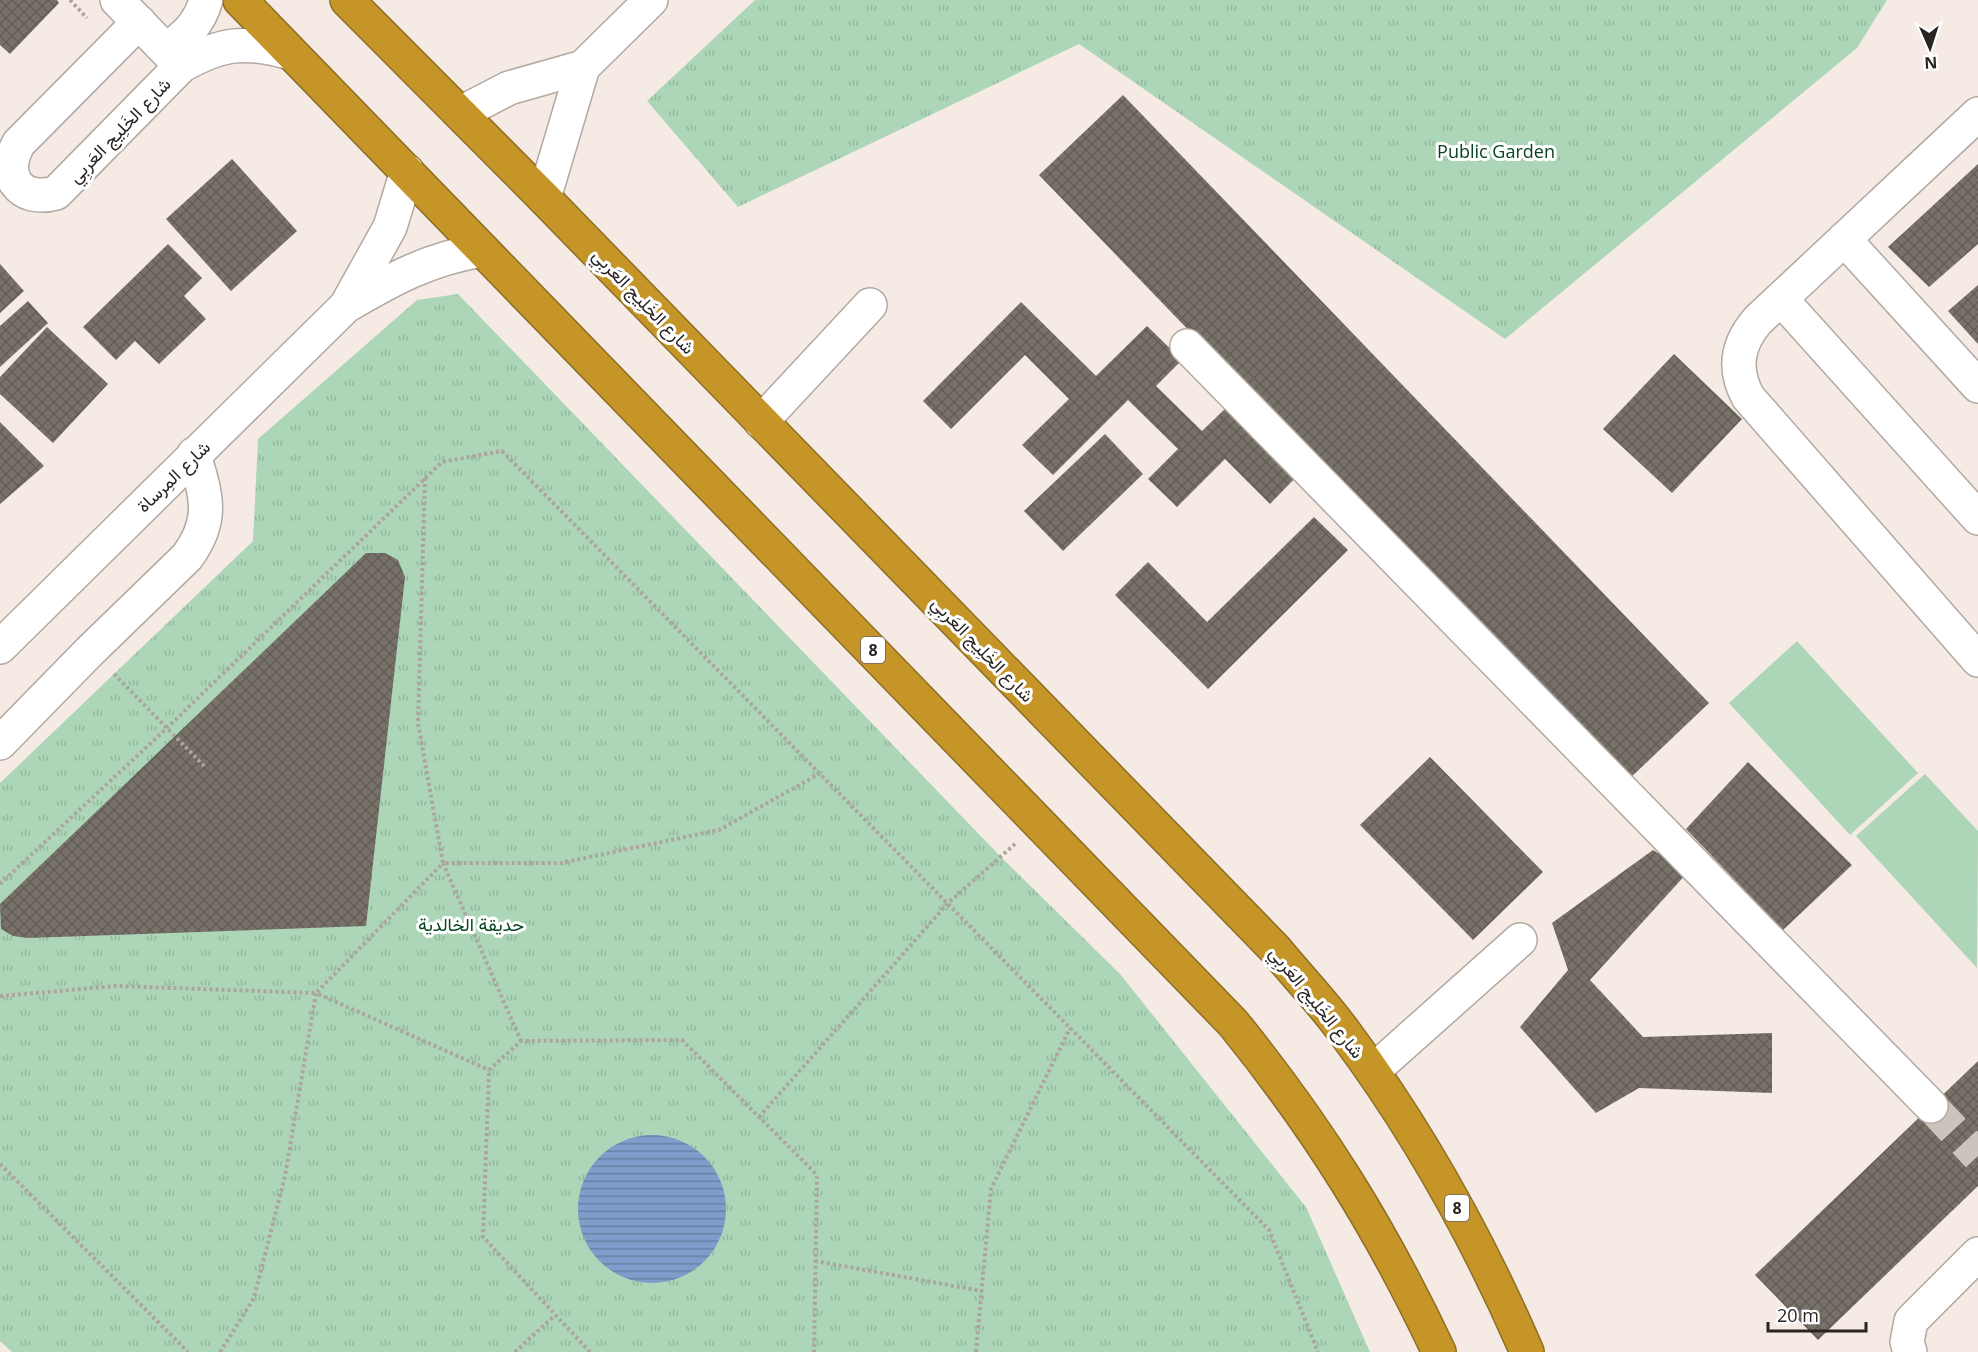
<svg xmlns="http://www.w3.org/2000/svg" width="1978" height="1352" font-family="'Open Sans',Vazirmatn,sans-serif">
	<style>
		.green { fill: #acd6b7 }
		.park { fill: url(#park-tufts) }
		.water { fill: url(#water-rules) }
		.building { fill: url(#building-cross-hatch) }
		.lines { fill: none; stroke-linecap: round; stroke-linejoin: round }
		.minor-tunnel { stroke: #ccc3bd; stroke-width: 33; stroke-dasharray: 33 16; stroke-linecap: butt }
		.minor-casing { stroke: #b2a9a3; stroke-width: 36 }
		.highway-casing { stroke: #8e6e26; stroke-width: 36 }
		.path { stroke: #aca49f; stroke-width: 4; stroke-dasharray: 3 3; stroke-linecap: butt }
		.minor { stroke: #fff; stroke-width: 33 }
		.highway { stroke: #c59627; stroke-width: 33 }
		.labels { text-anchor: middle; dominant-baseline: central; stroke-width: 6; stroke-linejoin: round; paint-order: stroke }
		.shield { fill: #fff; stroke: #696665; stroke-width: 1.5 }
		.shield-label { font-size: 16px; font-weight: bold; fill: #292523 }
		.street-label { font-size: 18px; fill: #292523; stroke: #fff }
		.park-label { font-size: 18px; fill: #074522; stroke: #fff }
	</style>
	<defs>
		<pattern id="park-tufts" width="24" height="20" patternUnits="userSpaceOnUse" patternTransform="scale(1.5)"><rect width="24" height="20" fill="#acd6b7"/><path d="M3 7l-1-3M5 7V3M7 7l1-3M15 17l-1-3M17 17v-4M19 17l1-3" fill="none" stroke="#94b89d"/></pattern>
		<pattern id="water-rules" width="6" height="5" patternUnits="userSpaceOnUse" patternTransform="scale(1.5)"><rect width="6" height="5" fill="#7f9dcb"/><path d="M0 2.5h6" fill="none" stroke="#6880a4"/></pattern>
		<pattern id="building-cross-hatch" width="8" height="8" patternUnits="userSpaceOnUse" patternTransform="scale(1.5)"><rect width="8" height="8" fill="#787169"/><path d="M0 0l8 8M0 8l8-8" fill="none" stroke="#625d56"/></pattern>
	</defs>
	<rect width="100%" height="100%" fill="#f5ebe4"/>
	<path class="green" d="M1797,641l121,132 -68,62 -121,-132z
		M1925,774l53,57 -1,137 -121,-132z"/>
	<path class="park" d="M755,0h1132l-30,48 -352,291 -426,-295 -341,163 -91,-106z
		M458,294l542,562 120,118 186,233 64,145h-1358l-12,-11v-558l253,-242 5,-102 159,-139z"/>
	<path class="water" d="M578 1209a74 74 0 1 1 148 0a74 74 0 1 1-148 0Z"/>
	<path class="building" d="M0,0h57l2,3 -49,51 -10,-9z
		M1123,95l586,608 -84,80 -586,-608z
		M232,159l65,72 -66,60 -65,-72z
		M1978,164v80l-49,43 -41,-40z
		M168,244l34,34 -18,18 22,23 -47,45 -24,-23 -19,19 -33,-33z
		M0,264l24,27 -24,22z
		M1978,285v59l-30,-33z
		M28,301l20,22 -48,44v-41z
		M1021,302l75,74 51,-50 35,34 -26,26 46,45 27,-26 70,69 -29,30 -45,-45 -48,48 -29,-28 30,-30 -50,-49 -75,75 -31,-30 47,-46 -44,-44 -74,74 -28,-28z
		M47,327l61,57 -55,59 -53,-49v-17z
		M1674,354l68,65 -70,74 -69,-64z
		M0,422l44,44 -44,38z
		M1105,434l38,40 -80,77 -39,-40z
		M1314,517l34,33 -140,139 -93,-94 33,-33 59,60z
		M366,553h19l13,7 7,17 -39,349 -338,12 -15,-2 -12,-7 -1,-25z
		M1430,757l113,115 -70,68 -113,-115z
		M1748,762l104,103 -69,65 -97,-101z
		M1653,850l35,22 -98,108 53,57 129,-4v60l-133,-5 -43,25 -76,-86 48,-57 -16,-47z
		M1978,1061v125l-160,154 -63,-65z"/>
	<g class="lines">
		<path class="minor-tunnel" d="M1931,1106l47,50"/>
		<defs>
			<path id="minor" d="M117,0l64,66
				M139,22l-120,121c-19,32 0,60 37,50l125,-127c40,-23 65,-26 109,-13
				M166,50c20,-14 33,-26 40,-50
				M461,113l48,-25 74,-21
				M1978,114l-220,206c-21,24 -25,49 -10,77l230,263
				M544,198l39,-131 68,-67
				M1844,239l134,147
				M1781,299l197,219
				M348,305c46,-27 81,-46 134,-55
				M1187,346l744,760
				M761,422l109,-117
				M0,647l346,-341 44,-79 17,-56
				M0,743l90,-92 97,-94c28,-38 19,-61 7,-103
				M1373,1071l147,-131
				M1910,1352l-3,-10 4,-21 67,-67"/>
			<path id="highway" d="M240,0l993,1023c86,106 148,206 206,329
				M347,0l197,198 731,751c23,28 49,55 70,84 74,99 133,206 182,319"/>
		</defs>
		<use href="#minor" class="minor-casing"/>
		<use href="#highway" class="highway-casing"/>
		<path class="path" d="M70,0l17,18
			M425,478l-7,245 25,140h118l158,-33 100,-56
			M114,674l92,94
			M0,884l168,-157 274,-265 60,-11 767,779 49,122
			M0,996l117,-10 199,7 127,-130 78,178
			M759,1117l189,-214 67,-59
			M0,1164l188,188
			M815,1261l167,30
			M220,1352l34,-54 31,-122 31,-183 173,77
			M515,1352l39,-36
			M590,1352l-107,-115 6,-167 32,-29 161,-1 135,135 -3,177
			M976,1352l15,-163 79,-161"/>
		<use href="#minor" class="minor"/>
		<use href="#highway" class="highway"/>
	</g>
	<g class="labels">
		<g class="shield">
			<rect x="861" y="637" width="24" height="26" rx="4.5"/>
			<rect x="1445" y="1195" width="24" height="26" rx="4.5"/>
		</g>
		<g class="shield-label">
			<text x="873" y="650">8</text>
			<text x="1457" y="1208">8</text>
		</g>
		<g class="street-label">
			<text transform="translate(119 130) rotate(-46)">شارع الخَلِيج العَربِي</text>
			<text transform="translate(644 301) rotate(46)">شارع الخَلِيج العَربِي</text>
			<text transform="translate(173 476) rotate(-44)">شارع المِرساة</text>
			<text transform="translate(983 649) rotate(46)">شارع الخَلِيج العَربِي</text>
			<text transform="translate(1317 1002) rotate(51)">شارع الخَلِيج العَربِي</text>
		</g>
		<g class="park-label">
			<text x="1496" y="151">Public Garden</text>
			<text x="471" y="924">حديقة الخالدية</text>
		</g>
	</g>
	<g transform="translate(1930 48) rotate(177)" stroke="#ffffff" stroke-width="4.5" paint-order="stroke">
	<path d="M0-4.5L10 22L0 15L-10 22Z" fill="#292523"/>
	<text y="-9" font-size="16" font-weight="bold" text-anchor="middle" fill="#292523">N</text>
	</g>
	<path d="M1768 1322v9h98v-9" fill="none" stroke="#292523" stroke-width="3"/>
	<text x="1777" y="1322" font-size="18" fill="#292523" stroke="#ffffff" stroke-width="4.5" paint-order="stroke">20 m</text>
</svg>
